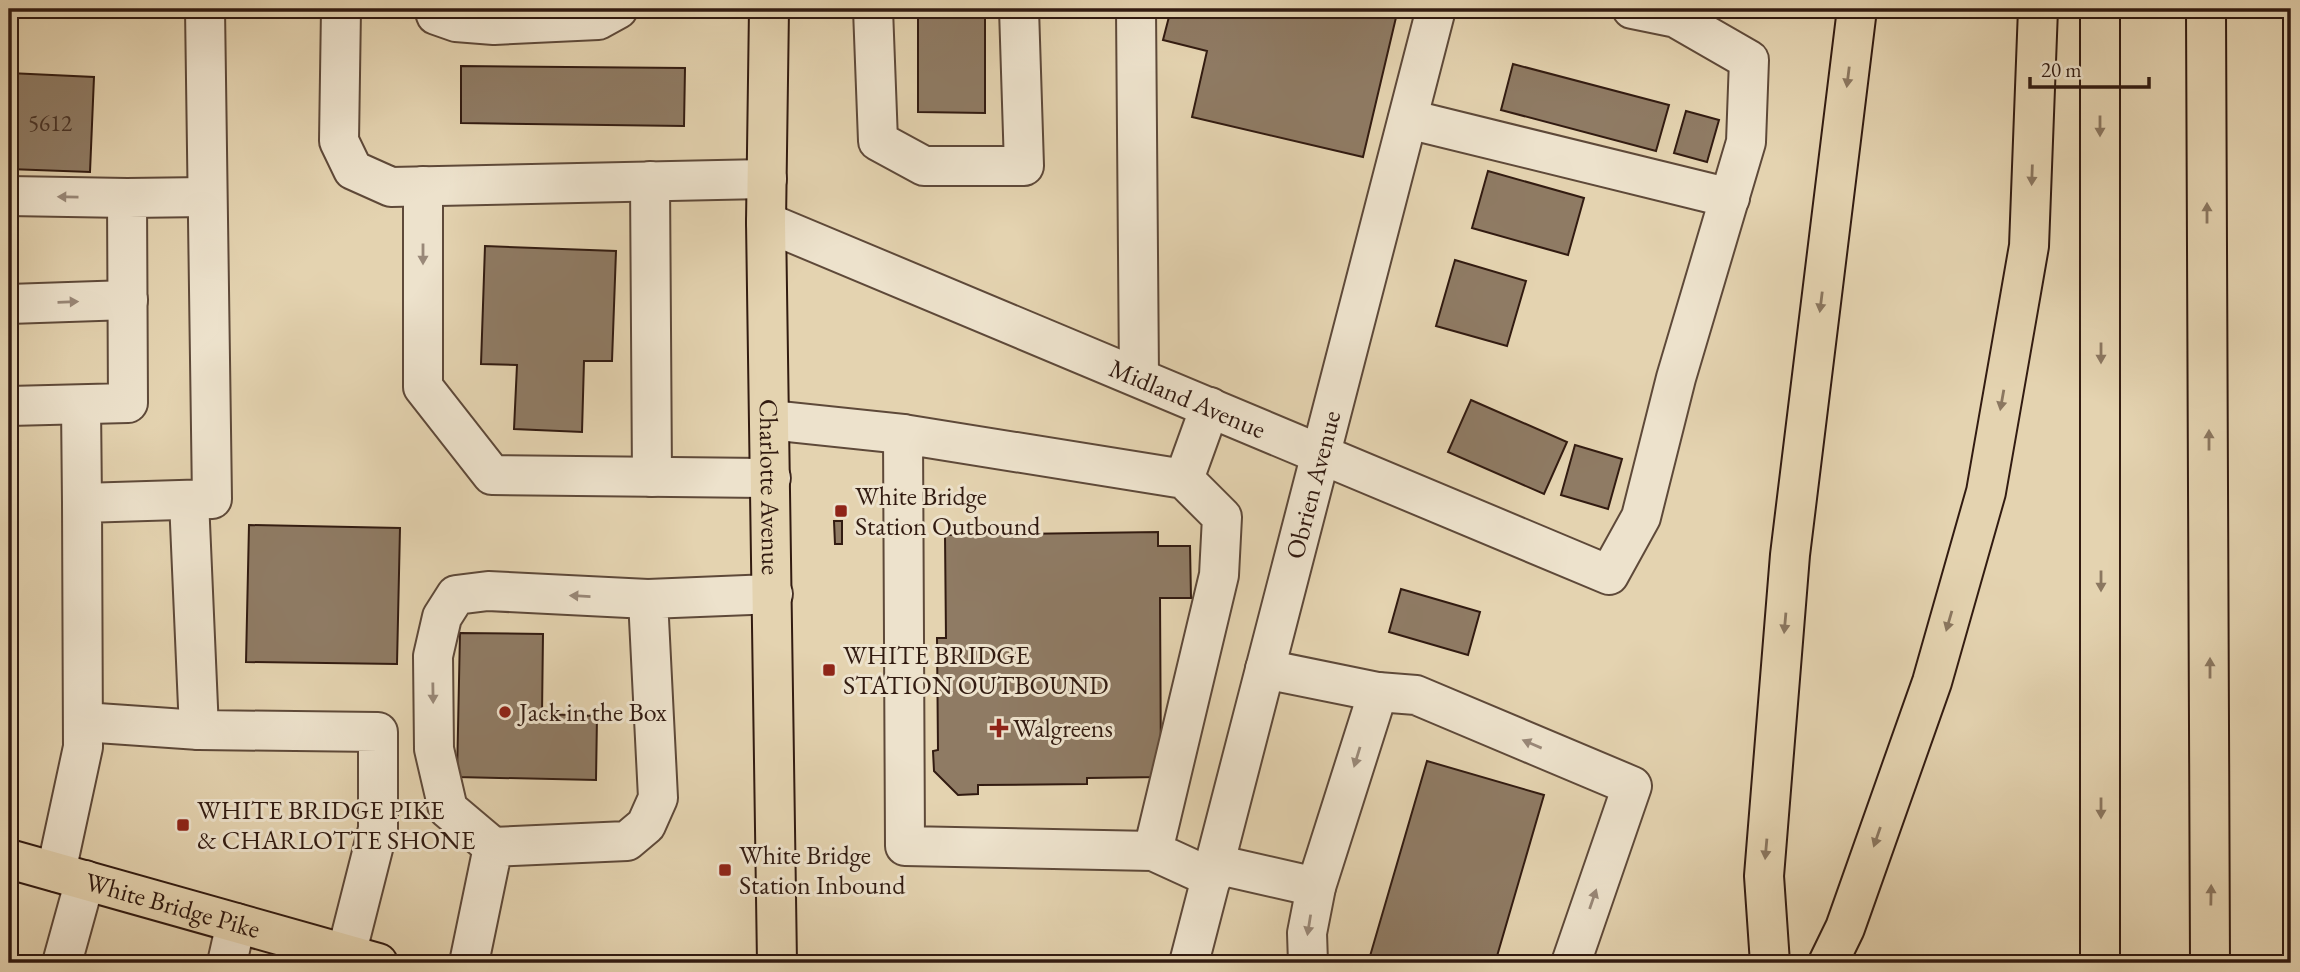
<svg xmlns="http://www.w3.org/2000/svg" width="2300" height="972" font-family="'EB Garamond',serif">
	<style>
		.building { fill: #8f7b64; stroke: #321b11; stroke-width: 2 }
		.lines { fill: none; stroke-linecap: round; stroke-linejoin: round }
		.minor-casing { stroke: #5e4939; stroke-width: 42 }
		.major-casing { stroke: #321b11; stroke-width: 42 }
		.highway-casing { stroke: #321b11; stroke-width: 42 }
		.minor { stroke: #ede2cc; stroke-width: 38 }
		.major { stroke: #e4d3b0; stroke-width: 38 }
		.highway { stroke: #e4d3b0; stroke-width: 38 }
		.oneway { fill: #8b7760 }
		.oneway2 { fill: #998878 }
		.poi-dot { fill: #8f2418; stroke: #ede2cc; stroke-width: 2.5 }
		.labels { text-anchor: middle; dominant-baseline: central; stroke-width: 6; stroke-linejoin: round; paint-order: stroke }
		.number-label { font-size: 23px; fill: #493326 }
		.street-label { font-size: 26px; fill: #321b11; stroke: #ede2cc }
		.poi-label { font-size: 26px; fill: #321b11; stroke: #ede2cc; text-anchor: start }
	</style>
	<rect width="100%" height="100%" fill="#e4d3b0"/>
	<filter id="stains"><feTurbulence type="fractalNoise" baseFrequency=".00286" numOctaves="4"/><feColorMatrix values="0 0 0 0 .2 0 0 0 0 .09 0 0 0 0 .02 0 0 0 .5 -.17"/></filter>
	<radialGradient id="worn" r=".72"><stop offset=".6" stop-color="#630" stop-opacity="0"/><stop offset="1" stop-color="#630" stop-opacity=".3"/></radialGradient>
	<path class="building" d="M918,9h67v104l-67,-1z
		M1171,9h227l-35,148 -171,-40 15,-66 -44,-11z
		M1513,64l156,41 -13,46 -155,-41z
		M461,66l224,2 -1,58 -223,-3z
		M9,73l85,4 -4,95 -81,-3z
		M1686,111l33,9 -12,42 -33,-9z
		M1488,171l96,27 -16,57 -96,-27z
		M485,246l131,5 -4,110h-28l-2,71 -68,-3 3,-64 -36,-1z
		M1455,260l71,21 -19,65 -71,-20z
		M1471,400l96,42 -23,52 -96,-42z
		M1575,445l47,14 -14,50 -47,-14z
		M834,521h8v23h-7z
		M249,525l151,3 -3,136 -151,-2z
		M1158,532v14h32l1,52h-31l1,179 -74,1v6l-109,1v9l-20,1 -24,-24 -1,-20 5,-1 -1,-112h9l-1,-103z
		M1401,589l79,23 -12,43 -79,-23z
		M460,633l83,1 -1,80 55,2 -1,64 -139,-3z
		M1427,761l117,34 -49,168h-127z"/>
	<g class="lines">
		<defs>
			<g id="minor">
				<path d="M341,9l-2,132 14,29 38,17 376,-8"/>
				<path d="M434,9l2,6 20,7 38,3 104,-5 20,-11"/>
				<path d="M873,9l5,132 46,25h100l-5,-157"/>
				<path d="M1136,9l3,368"/>
				<path d="M1408,119l322,79"/>
				<path d="M650,181l2,296"/>
				<path d="M423,186v201l69,88 279,3"/>
				<path d="M9,196l118,2"/>
				<path id="s1" d="M766,222l843,353 32,-58 35,-139 70,-236 3,-82 -73,-42 -44,-9"/>
				<path d="M9,304l119,-4"/>
				<path d="M81,405l1,98"/>
				<path d="M9,406l119,-3 -1,-205 80,-1"/>
				<path d="M770,420l133,14"/>
				<path d="M1184,479l26,-72"/>
				<path d="M189,500l10,230 179,2v97l-32,126"/>
				<path d="M1265,669l113,23 38,3 216,91 -61,177"/>
				<path d="M83,722l116,8"/>
				<path d="M493,847l-45,-38 -14,-60 -1,-93 9,-39 14,-22 32,-4 160,8"/>
				<path d="M1153,851l66,-276 3,-58 -38,-38 -281,-45 2,412 248,5 59,27"/>
				<path d="M1215,864l101,23"/>
				<path d="M56,872l27,-125 -1,-244 130,-4 -7,-490"/>
				<path d="M62,963l23,-83"/>
				<path d="M227,963l9,-40"/>
				<path d="M469,963l24,-116 134,-6 19,-16 12,-27 -10,-199 125,-5"/>
				<path id="s2" d="M1189,963l247,-954"/>
				<path d="M1308,963l-1,-30 9,-46 62,-195"/>
			</g>
			<g id="major">
				<path id="s3" d="M769,9l-3,213 11,741"/>
				<path id="s4" d="M9,859l369,104"/>
			</g>
			<path id="highway" d="M2206,9l4,954
				M1770,963l-6,-87 26,-321 67,-546
				M1828,963l17,-35 87,-246 54,-190 43,-246 9,-237
				M2100,963v-954"/>
		</defs>
		<use href="#minor" class="minor-casing"/>
		<use href="#major" class="major-casing"/>
		<use href="#highway" class="highway-casing"/>
		<use href="#minor" class="minor"/>
		<use href="#major" class="major"/>
		<use href="#highway" class="highway"/>
	</g>
	<defs><path id="oneway-solid" d="M-6-.8H1V-3.2L6.5 0L1 3.2V.8H-6Z" transform="scale(1.75)"/></defs>
	<g class="oneway">
		<use href="#oneway-solid" transform="translate(1848 77) rotate(97)"/>
		<use href="#oneway-solid" transform="translate(2100 126) rotate(90)"/>
		<use href="#oneway-solid" transform="translate(2032 175) rotate(92)"/>
		<use href="#oneway-solid" transform="translate(2207 213) rotate(-90)"/>
		<use href="#oneway-solid" transform="translate(1821 302) rotate(97)"/>
		<use href="#oneway-solid" transform="translate(2101 353) rotate(90)"/>
		<use href="#oneway-solid" transform="translate(2002 400) rotate(100)"/>
		<use href="#oneway-solid" transform="translate(2209 440) rotate(-90)"/>
		<use href="#oneway-solid" transform="translate(2101 581) rotate(90)"/>
		<use href="#oneway-solid" transform="translate(1949 621) rotate(106)"/>
		<use href="#oneway-solid" transform="translate(1785 623) rotate(95)"/>
		<use href="#oneway-solid" transform="translate(2210 668) rotate(-90)"/>
		<use href="#oneway-solid" transform="translate(2101 808) rotate(90)"/>
		<use href="#oneway-solid" transform="translate(1877 837) rotate(109)"/>
		<use href="#oneway-solid" transform="translate(1766 849) rotate(95)"/>
		<use href="#oneway-solid" transform="translate(2211 895) rotate(-89)"/>
	</g>
	<g class="oneway2">
		<use href="#oneway-solid" transform="translate(68 197) rotate(-179)"/>
		<use href="#oneway-solid" transform="translate(423 254) rotate(90)"/>
		<use href="#oneway-solid" transform="translate(68 302) rotate(-2)"/>
		<use href="#oneway-solid" transform="translate(580 596) rotate(-177)"/>
		<use href="#oneway-solid" transform="translate(433 693) rotate(89)"/>
		<use href="#oneway-solid" transform="translate(1532 744) rotate(-157)"/>
		<use href="#oneway-solid" transform="translate(1357 757) rotate(107)"/>
		<use href="#oneway-solid" transform="translate(1593 899) rotate(-71)"/>
		<use href="#oneway-solid" transform="translate(1309 925) rotate(99)"/>
	</g>
	<g class="poi-dot">
		<rect x="834" y="504" width="14" height="14" rx="3.5"/>
		<rect x="822" y="663" width="14" height="14" rx="3.5"/>
		<circle cx="505" cy="712" r="7"/>
		<path d="M995.5 717.5h7v7h7v7h-7v7h-7v-7h-7v-7h7z"/>
		<rect x="176" y="818" width="14" height="14" rx="3.5"/>
		<rect x="718" y="863" width="14" height="14" rx="3.5"/>
	</g>
	<g class="labels">
		<g class="number-label">
			<text x="50" y="123">5612</text>
		</g>
		<g class="street-label">
			<text stroke="none"><textPath href="#s1" startOffset="457">Midland Avenue</textPath></text>
			<text stroke="none"><textPath href="#s3" startOffset="478">Charlotte Avenue</textPath></text>
			<text stroke="none"><textPath href="#s2" startOffset="494">Obrien Avenue</textPath></text>
			<text stroke="none"><textPath href="#s4" startOffset="170">White Bridge Pike</textPath></text>
		</g>
		<g class="poi-label">
			<text x="855" y="496">White Bridge<tspan x="855" dy="30">Station Outbound</tspan></text>
			<text x="843" y="655">WHITE BRIDGE<tspan x="843" dy="30">STATION OUTBOUND</tspan></text>
			<text x="519" y="712">Jack in the Box</text>
			<text x="1013" y="728">Walgreens</text>
			<text x="197" y="810">WHITE BRIDGE PIKE<tspan x="197" dy="30">&amp; CHARLOTTE SHONE</tspan></text>
			<text x="739" y="855">White Bridge<tspan x="739" dy="30">Station Inbound</tspan></text>
		</g>
	</g>
	<rect width="2300" height="972" fill="none" stroke="#e4d3b0" stroke-width="35"/>
	<rect x="10" y="10" width="2279" height="951" fill="none" stroke="#321b11" stroke-width="3.5"/>
	<rect x="18" y="18" width="2265" height="937" fill="none" stroke="#321b11" stroke-width="2"/>
	<path d="M2030 77v10h119v-10" fill="none" stroke="#321b11" stroke-width="3.5"/>
	<text x="2041" y="77" font-size="21" fill="#321b11" stroke="#ede2cc" stroke-width="5" paint-order="stroke">20 m</text>
	<rect width="100%" height="100%" filter="url(#stains)"/>
	<rect width="100%" height="100%" fill="url(#worn)"/>
</svg>
